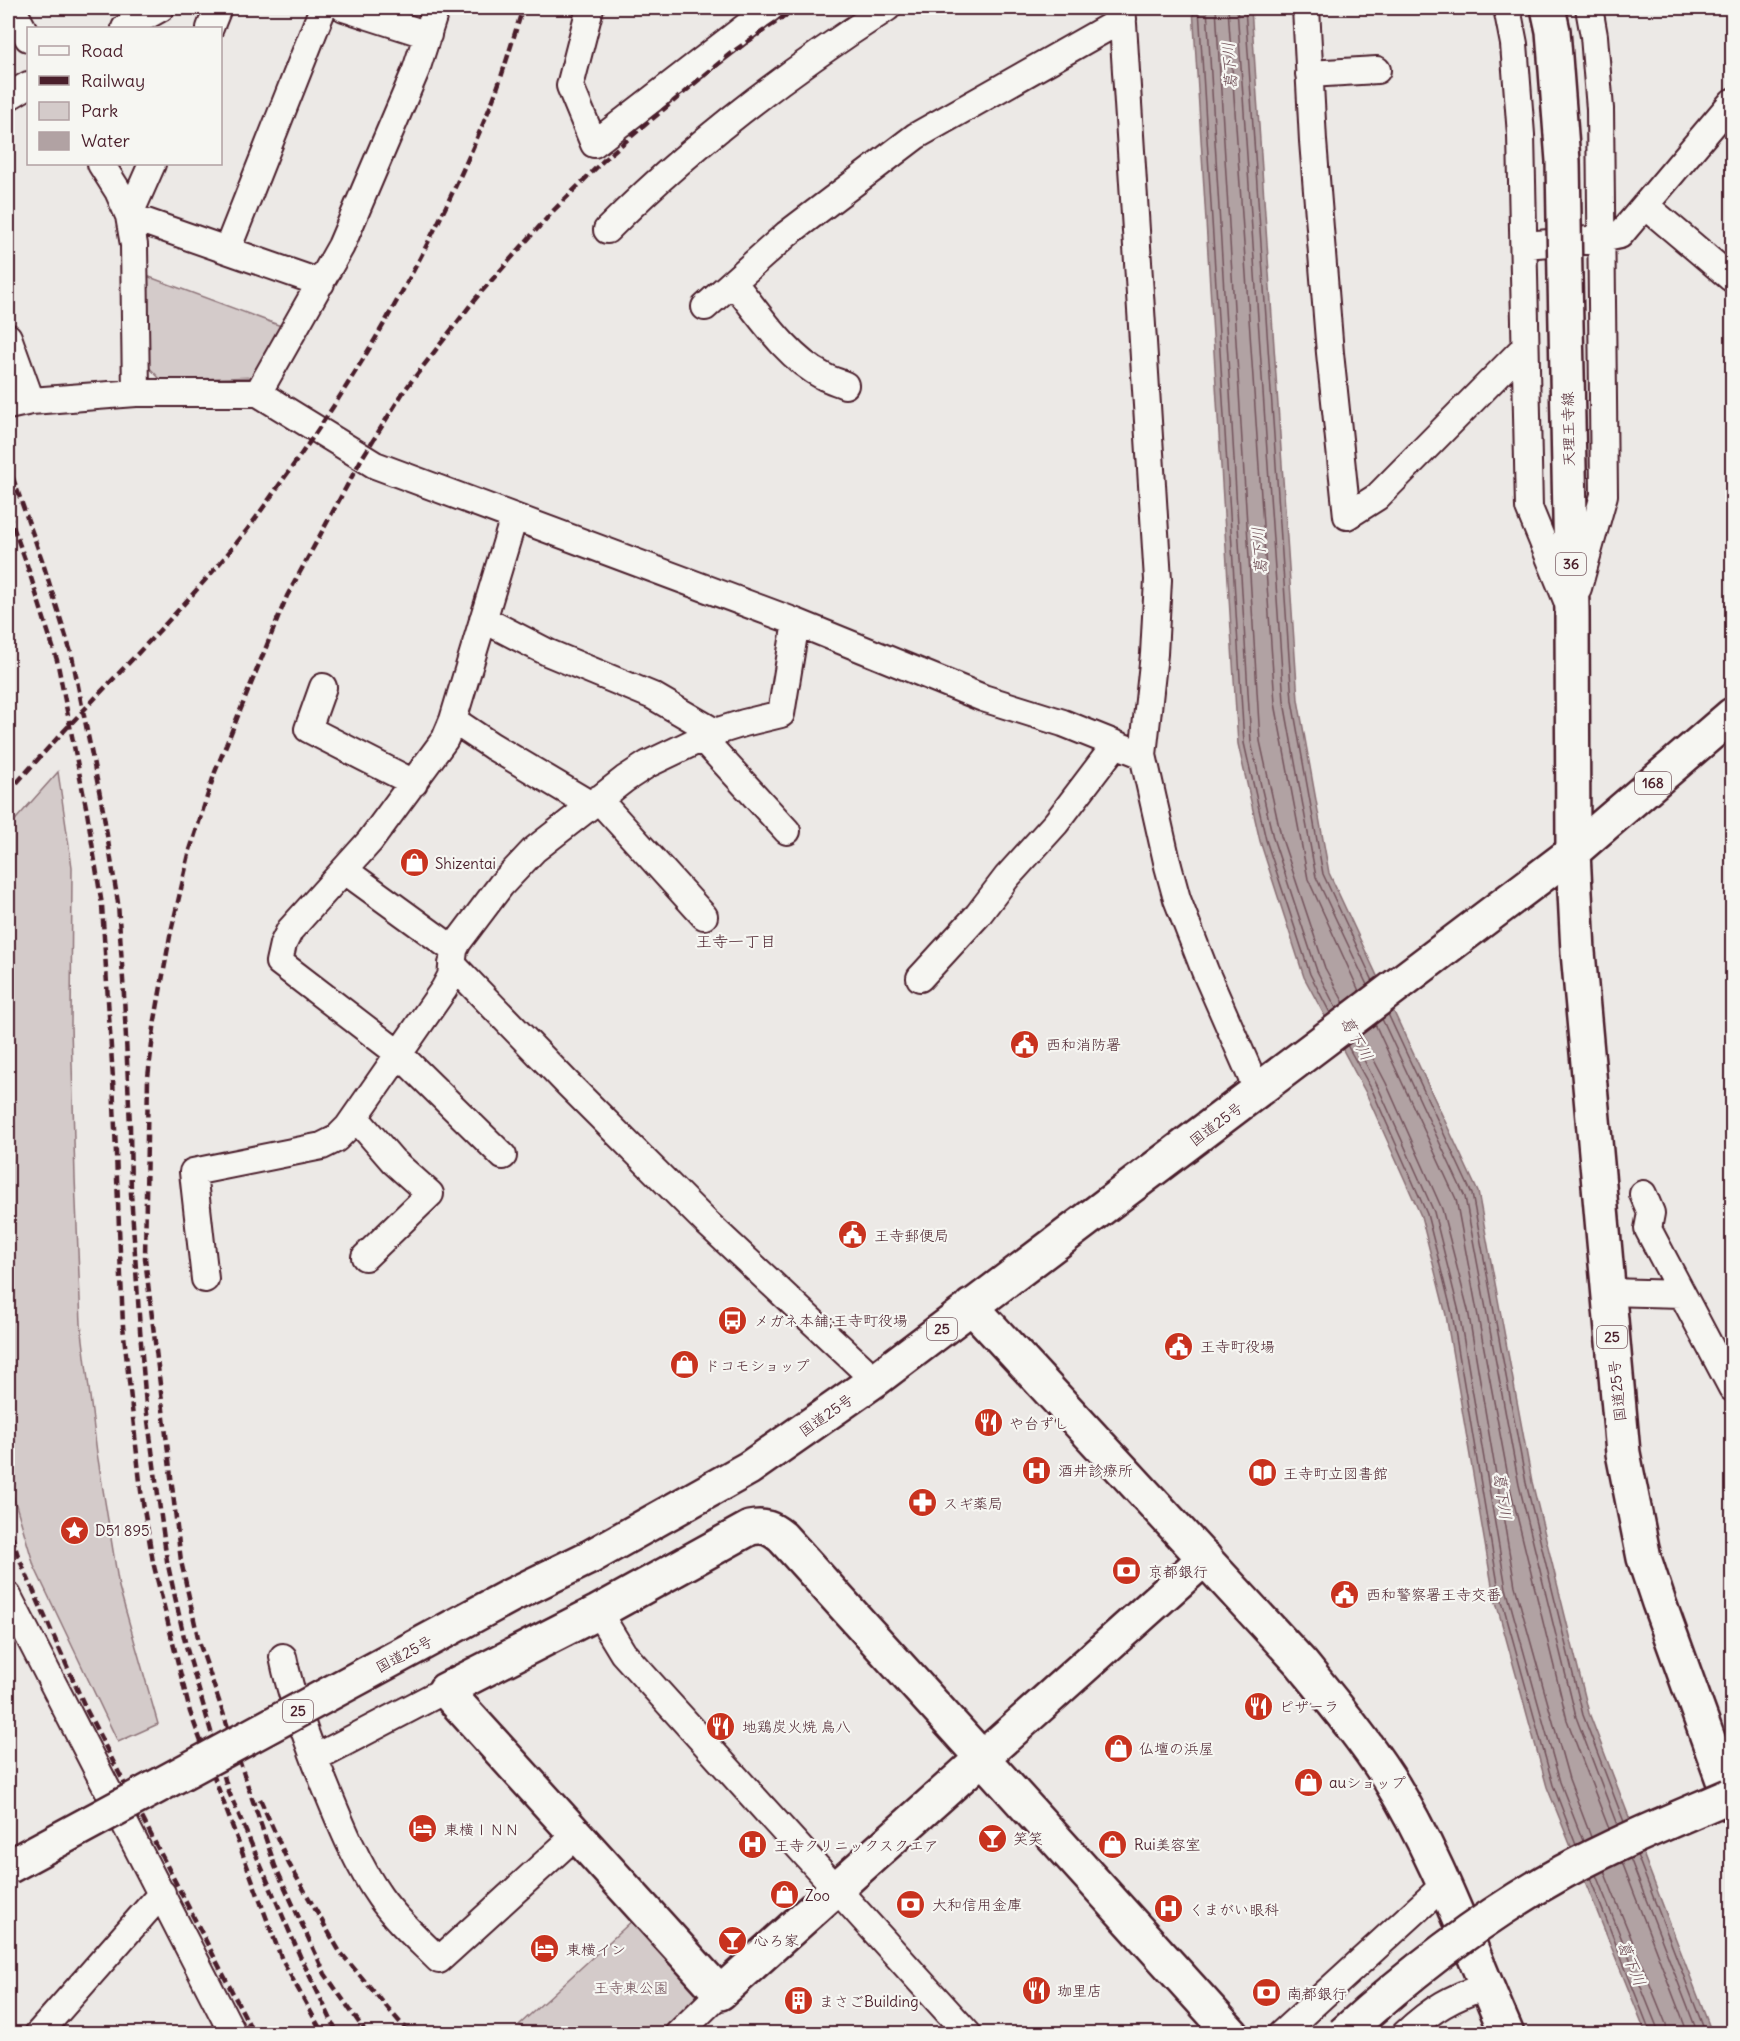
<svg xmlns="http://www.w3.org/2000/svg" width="1740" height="2041" font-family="Delius,'Klee One',sans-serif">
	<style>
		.park { fill: #d4cbca; stroke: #8f757a; stroke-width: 1.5 }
		.water { fill: #b1a2a3; stroke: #886e73; stroke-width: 1.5 }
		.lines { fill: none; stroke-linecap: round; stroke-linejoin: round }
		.shore { stroke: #73535b; stroke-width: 1.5 }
		.street-casing { stroke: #4a1f2b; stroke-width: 30 }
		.secondary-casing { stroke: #4a1f2b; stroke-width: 38 }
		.primary-casing { stroke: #4a1f2b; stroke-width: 38 }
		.highway-casing { stroke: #4a1f2b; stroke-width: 38 }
		.street { stroke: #f6f6f2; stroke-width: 26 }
		.secondary { stroke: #f6f6f2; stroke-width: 33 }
		.primary { stroke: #f6f6f2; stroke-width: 33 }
		.highway { stroke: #f6f6f2; stroke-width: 33 }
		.rail { stroke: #4a1f2b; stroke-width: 4.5; stroke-dasharray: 9 4.5; stroke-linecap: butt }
		.secondary-bridge-casing { stroke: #4a1f2b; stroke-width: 38; stroke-linecap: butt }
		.primary-bridge-casing { stroke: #4a1f2b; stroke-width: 38; stroke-linecap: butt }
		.highway-bridge-casing { stroke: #4a1f2b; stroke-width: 38; stroke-linecap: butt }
		.secondary-bridge { stroke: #f6f6f2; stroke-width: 33 }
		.primary-bridge { stroke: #f6f6f2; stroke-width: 33 }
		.highway-bridge { stroke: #f6f6f2; stroke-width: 33 }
		.labels { text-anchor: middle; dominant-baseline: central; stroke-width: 4.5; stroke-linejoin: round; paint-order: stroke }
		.shield { fill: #f6f6f2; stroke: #7e6067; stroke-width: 1.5 }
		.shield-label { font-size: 14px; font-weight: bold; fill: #4a1f2b }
		.street-label { font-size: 15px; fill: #4a1f2b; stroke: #f6f6f2 }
		.poi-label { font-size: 15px; fill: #4a1f2b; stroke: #f6f6f2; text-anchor: start }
		.park-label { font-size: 15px; fill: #6c4a53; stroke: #f6f6f2 }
		.water-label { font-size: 16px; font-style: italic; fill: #6e4d55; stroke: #f6f6f2 }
		.neighbourhood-label { font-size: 16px; fill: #4a1f2b; stroke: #f6f6f2 }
	</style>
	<rect width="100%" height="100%" fill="#ece9e6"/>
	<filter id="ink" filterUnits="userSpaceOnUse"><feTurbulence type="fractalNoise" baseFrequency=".0167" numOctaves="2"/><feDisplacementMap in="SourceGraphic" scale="12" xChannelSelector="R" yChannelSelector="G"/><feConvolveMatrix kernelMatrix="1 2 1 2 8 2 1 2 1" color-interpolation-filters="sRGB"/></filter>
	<g filter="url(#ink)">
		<path class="park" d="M144,275l137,51 -25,51 -95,3 -15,-16z
			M58,772l14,95 -1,159 4,152 6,146 16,129 22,134 39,137 -40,18 -84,-176 -26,-88v-650z
			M634,1919l61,68 2,17 -32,29h-126l-20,-8z"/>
		<path class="water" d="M1193,8h58l47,692 31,173 149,319 54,290 57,231 123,320h-66l-99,-246 -54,-196 -47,-276 -25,-99 -55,-123 -62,-116 -44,-136 -22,-97z"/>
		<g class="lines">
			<path class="shore" d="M1199,8l45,735 22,97 44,134 20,39
				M1207,8l44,734 22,96 44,133 19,37
				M1216,8l44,733 21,95 44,132 19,35
				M1228,8l47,695 33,176 51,112
				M1237,8l47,694 32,175 51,108
				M1245,8l47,693 31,173 50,107
				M1388,1014l84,180 54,289 57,232 41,107
				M1382,1019l83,178 54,288 57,232 41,108
				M1375,1024l81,175 54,288 57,233 42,109
				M1361,1035l25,48 56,126 26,101 47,276 54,193 22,58
				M1354,1041l24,46 56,125 25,100 47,276 54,194 23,59
				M1347,1045l25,45 55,124 25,99 47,277 54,195 23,60
				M1637,1855l69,179
				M1630,1858l68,176
				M1622,1862l66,172
				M1604,1871l62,153 1,10
				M1596,1875l61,152 1,7
				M1590,1878l61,156"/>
			<defs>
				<path id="street" d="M12,8l16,30
					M344,8l84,27
					M590,8l-20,78 24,58 176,-136
					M1122,8l36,572 -4,74 -11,101 25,111 9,33 28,72 53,121
					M1306,8l7,133 17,212 17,163 30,-19 147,-149
					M1507,8l7,36 7,91 8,373 39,95
					M125,28l36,-20
					M210,28l8,-20
					M1309,74l68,-4
					M8,97l20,-12
					M101,164l17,27 11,25 5,29 2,148
					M152,164l-23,52 192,67
					M1646,206l85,72
					M607,230c84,-85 179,-157 280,-222
					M1524,245l77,-6 19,-4 112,-133
					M227,250l96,-242
					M733,282c25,31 54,76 90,94 7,4 15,6 22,9
					M705,307l82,-73 129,-98 207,-117
					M8,337l23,64
					M258,393l83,-147 75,-176 20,-62
					M8,406l23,-5 105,-8h122l117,72 421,157 187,76 80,25 80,32
					M1578,588l26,-93 -4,-386 -6,-73 -5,-28
					M483,619l66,34 104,43 62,36
					M323,687l-15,42 106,54
					M453,720l39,26 99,59
					M702,738l85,93
					M598,799l106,117
					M344,870l110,80
					M452,964l115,119 139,139 169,158
					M920,978l58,-63 29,-38 49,-54 60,-79
					M355,1117l38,44 37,33 -65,63
					M503,1156l-104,-102 -120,-92 4,-18 7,-14 80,-89 75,-102 8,-19 61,-203
					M1643,1194l8,19 -3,16 84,159
					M205,1279l-12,-107 129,-26 14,-7 12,-12 96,-138 7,-13 3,-26 4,-8 43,-57 33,-35 91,-71 23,-15 67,-32 29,-9 37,-9 15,-92
					M1607,1292l75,2
					M8,1596l225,438
					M598,1612l25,41 345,381
					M283,1657c9,44 25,84 41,126 16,39 32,80 56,114 17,24 39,43 59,63l137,-125
					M315,1758l130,-68
					M38,2034l124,-141
					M678,2034l42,-41
					M1281,2034l163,-149
					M1405,2034c28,-26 46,-36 81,-48"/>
				<path id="secondary" d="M971,1306l331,358c30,37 60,73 86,113 50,80 81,170 119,257
					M1205,1558l-485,435 -275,-303 153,-78 152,-84c14,-3 21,0 32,9l450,497"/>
				<path id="primary" d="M1565,277l7,335 1,240"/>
				<path id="highway" d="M1573,852l5,100 45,501 21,105 15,45 73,202
					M590,1557l159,-89 126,-88 698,-528 159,-137"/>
			</defs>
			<use href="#street" class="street-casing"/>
			<use href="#secondary" class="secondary-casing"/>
			<use href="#primary" class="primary-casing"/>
			<use href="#highway" class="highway-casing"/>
			<use href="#street" class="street"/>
			<use href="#secondary" class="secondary"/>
			<use href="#primary" class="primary"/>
			<use href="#highway" class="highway"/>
			<path class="rail" d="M8,464l34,96 30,96 31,154 15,93 6,92 6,131 1,67 9,137 6,76 21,155 19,85 42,144 72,166 38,78
				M8,513l19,52 30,95 30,152 15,93 11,174 10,247 18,165 12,71 37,150 92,248 41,74
				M8,793c74,-86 159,-164 231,-253 17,-21 32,-44 48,-66 82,-114 150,-237 203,-367 13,-32 22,-66 33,-99
				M8,1523l10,33 68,153 168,325
				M260,1799l29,65 51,88 70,82
				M367,2034l-42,-60 -50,-108 -76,-224 -18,-81 -36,-303 3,-181 7,-57 15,-84 20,-86 25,-78 72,-176 75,-138 42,-67 72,-93 78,-88 54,-54 123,-103 66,-45"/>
			<defs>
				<path id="secondary-bridge" d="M1343,2034c68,-62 140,-118 220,-162 53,-29 110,-52 166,-76"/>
				<path id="primary-bridge" d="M1548,8l5,23 10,130 2,116"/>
				<path id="highway-bridge" d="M8,1867l502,-271 80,-39"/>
			</defs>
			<use href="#secondary-bridge" class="secondary-bridge-casing"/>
			<use href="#primary-bridge" class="primary-bridge-casing"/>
			<use href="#highway-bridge" class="highway-bridge-casing"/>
			<use href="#secondary-bridge" class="secondary-bridge"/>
			<use href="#primary-bridge" class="primary-bridge"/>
			<use href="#highway-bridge" class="highway-bridge"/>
		</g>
	</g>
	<defs>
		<symbol id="shop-disc" viewBox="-11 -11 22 22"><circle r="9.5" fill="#c8321e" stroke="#f6f6f2"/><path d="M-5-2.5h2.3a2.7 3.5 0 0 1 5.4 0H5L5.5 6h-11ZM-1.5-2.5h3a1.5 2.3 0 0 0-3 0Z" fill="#fff"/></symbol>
		<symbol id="civic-disc" viewBox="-11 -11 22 22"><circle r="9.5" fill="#c8321e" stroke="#f6f6f2"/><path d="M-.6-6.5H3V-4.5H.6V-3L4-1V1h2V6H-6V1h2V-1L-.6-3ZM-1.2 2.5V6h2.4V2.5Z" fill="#fff"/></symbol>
		<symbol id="bus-disc" viewBox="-11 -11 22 22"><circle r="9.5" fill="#c8321e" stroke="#f6f6f2"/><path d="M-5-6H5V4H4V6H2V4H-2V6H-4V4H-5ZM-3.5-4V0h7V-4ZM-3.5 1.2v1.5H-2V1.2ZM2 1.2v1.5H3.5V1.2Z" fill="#fff"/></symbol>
		<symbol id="restaurant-disc" viewBox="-11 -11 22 22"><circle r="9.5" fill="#c8321e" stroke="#f6f6f2"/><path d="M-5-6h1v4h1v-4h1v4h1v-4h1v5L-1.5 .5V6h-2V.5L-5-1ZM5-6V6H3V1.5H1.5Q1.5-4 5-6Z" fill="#fff"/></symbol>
		<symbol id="hospital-disc" viewBox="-11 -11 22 22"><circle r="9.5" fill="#c8321e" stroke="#f6f6f2"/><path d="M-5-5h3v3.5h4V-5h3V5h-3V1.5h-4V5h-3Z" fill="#fff"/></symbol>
		<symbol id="library-disc" viewBox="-11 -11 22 22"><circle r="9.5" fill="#c8321e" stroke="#f6f6f2"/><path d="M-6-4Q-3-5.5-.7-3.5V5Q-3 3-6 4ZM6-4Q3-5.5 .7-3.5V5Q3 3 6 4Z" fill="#fff"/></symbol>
		<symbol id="pharmacy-disc" viewBox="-11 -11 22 22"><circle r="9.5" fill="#c8321e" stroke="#f6f6f2"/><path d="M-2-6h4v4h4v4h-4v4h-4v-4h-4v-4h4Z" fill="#fff"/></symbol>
		<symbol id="sight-disc" viewBox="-11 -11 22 22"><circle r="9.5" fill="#c8321e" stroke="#f6f6f2"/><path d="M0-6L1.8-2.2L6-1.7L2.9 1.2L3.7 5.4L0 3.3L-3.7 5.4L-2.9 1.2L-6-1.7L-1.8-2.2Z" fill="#fff"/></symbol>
		<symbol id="bank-disc" viewBox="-11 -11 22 22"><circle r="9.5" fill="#c8321e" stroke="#f6f6f2"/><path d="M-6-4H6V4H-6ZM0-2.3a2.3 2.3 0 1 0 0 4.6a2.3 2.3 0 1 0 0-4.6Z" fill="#fff"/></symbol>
		<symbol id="hotel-disc" viewBox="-11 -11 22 22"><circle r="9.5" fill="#c8321e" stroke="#f6f6f2"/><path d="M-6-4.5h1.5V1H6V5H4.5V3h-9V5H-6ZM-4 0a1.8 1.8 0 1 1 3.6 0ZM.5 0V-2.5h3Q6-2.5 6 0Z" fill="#fff"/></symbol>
		<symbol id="bar-disc" viewBox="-11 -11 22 22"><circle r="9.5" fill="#c8321e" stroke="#f6f6f2"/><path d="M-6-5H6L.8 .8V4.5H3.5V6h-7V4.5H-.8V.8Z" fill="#fff"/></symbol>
		<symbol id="building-disc" viewBox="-11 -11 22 22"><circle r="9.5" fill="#c8321e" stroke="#f6f6f2"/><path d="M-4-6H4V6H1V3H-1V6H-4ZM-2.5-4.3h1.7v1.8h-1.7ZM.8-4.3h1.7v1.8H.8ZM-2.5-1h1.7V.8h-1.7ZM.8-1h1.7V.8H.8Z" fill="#fff"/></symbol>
	</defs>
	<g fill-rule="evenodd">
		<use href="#shop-disc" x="398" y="846" width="33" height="33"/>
		<use href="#civic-disc" x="1008" y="1028" width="33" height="33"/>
		<use href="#civic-disc" x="836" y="1218" width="33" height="33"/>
		<use href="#bus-disc" x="716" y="1304" width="33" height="33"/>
		<use href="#civic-disc" x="1162" y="1330" width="33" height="33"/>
		<use href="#shop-disc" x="668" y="1348" width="33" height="33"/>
		<use href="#restaurant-disc" x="972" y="1406" width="33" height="33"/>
		<use href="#hospital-disc" x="1020" y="1454" width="33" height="33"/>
		<use href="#library-disc" x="1246" y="1456" width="33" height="33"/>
		<use href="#pharmacy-disc" x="906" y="1486" width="33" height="33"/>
		<use href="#sight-disc" x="58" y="1514" width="33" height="33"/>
		<use href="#bank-disc" x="1110" y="1554" width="33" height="33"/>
		<use href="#civic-disc" x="1328" y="1578" width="33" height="33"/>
		<use href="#restaurant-disc" x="1242" y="1690" width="33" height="33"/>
		<use href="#restaurant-disc" x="704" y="1710" width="33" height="33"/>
		<use href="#shop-disc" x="1102" y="1732" width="33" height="33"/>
		<use href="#shop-disc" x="1292" y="1766" width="33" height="33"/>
		<use href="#hotel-disc" x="406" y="1812" width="33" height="33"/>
		<use href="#bar-disc" x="976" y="1822" width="33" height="33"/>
		<use href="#shop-disc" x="1096" y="1828" width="33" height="33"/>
		<use href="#hospital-disc" x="736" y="1828" width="33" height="33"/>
		<use href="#shop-disc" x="768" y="1878" width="33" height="33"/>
		<use href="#bank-disc" x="894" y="1888" width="33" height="33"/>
		<use href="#hospital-disc" x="1152" y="1892" width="33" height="33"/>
		<use href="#bar-disc" x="716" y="1924" width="33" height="33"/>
		<use href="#hotel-disc" x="528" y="1932" width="33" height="33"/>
		<use href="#restaurant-disc" x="1020" y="1974" width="33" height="33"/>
		<use href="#bank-disc" x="1250" y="1976" width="33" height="33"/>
		<use href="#building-disc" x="782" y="1984" width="33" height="33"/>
	</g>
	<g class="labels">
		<g class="shield">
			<rect x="1556" y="553" width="30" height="22" rx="4.5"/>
			<rect x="1635" y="772" width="36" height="22" rx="4.5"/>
			<rect x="927" y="1318" width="30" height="22" rx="4.5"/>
			<rect x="1597" y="1326" width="30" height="22" rx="4.5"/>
			<rect x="283" y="1700" width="30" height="22" rx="4.5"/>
		</g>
		<g class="shield-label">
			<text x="1571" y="564">36</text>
			<text x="1653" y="783">168</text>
			<text x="942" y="1329">25</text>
			<text x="1612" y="1337">25</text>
			<text x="298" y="1711">25</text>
		</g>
		<g class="street-label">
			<text transform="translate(1568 429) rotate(-91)">天理王寺線</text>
			<text transform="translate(1216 1124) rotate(-37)">国道25号</text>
			<text transform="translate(1617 1391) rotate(-96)">国道25号</text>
			<text transform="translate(826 1415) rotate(-35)">国道25号</text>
			<text transform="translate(404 1654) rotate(-28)">国道25号</text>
		</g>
		<g class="poi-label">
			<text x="435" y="863">Shizentai</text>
			<text x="1046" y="1044">西和消防署</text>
			<text x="874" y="1235">王寺郵便局</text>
			<text x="754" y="1320">メガネ本舗;王寺町役場</text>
			<text x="1200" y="1346">王寺町役場</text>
			<text x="705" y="1365">ドコモショップ</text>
			<text x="1009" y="1423">や台ずし</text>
			<text x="1058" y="1470">酒井診療所</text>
			<text x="1283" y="1473">王寺町立図書館</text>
			<text x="943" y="1503">スギ薬局</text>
			<text x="95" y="1530">D51 895</text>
			<text x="1148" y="1571">京都銀行</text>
			<text x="1366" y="1594">西和警察署王寺交番</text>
			<text x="1279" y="1706">ピザーラ</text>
			<text x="742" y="1726">地鶏炭火焼 鳥八</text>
			<text x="1139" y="1748">仏壇の浜屋</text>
			<text x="1329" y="1782">auショップ</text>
			<text x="444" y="1829">東横ＩＮＮ</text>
			<text x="1013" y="1838">笑笑</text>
			<text x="1134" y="1844">Rui美容室</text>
			<text x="774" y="1845">王寺クリニックスクエア</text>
			<text x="805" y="1895">Zoo</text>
			<text x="932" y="1904">大和信用金庫</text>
			<text x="1189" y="1909">くまがい眼科</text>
			<text x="754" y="1940">心ろ家</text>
			<text x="566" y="1949">東横イン</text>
			<text x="1057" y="1990">珈里店</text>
			<text x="1287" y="1993">南都銀行</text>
			<text x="819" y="2001">まさごBuilding</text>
		</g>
		<g class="park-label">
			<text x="631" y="1987">王寺東公園</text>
		</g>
		<g class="water-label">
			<text transform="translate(1229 66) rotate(-94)">葛下川</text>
			<text transform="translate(1259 551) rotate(-94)">葛下川</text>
			<text transform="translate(1357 1038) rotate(61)">葛下川</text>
			<text transform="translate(1503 1496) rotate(82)">葛下川</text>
			<text transform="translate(1632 1963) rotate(67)">葛下川</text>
		</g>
		<g class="neighbourhood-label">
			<text x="736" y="941">王寺一丁目</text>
		</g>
	</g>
	<rect width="1740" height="2041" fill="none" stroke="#f6f6f2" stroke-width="30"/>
	<rect x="15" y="15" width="1710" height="2011" fill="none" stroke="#4a1f2b" stroke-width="2" filter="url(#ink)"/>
	<rect x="27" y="27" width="195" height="138" fill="#f6f6f2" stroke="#b1a0a2" stroke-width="1.5"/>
	<rect x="39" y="46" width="30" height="9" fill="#f6f6f2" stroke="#b1a0a2" stroke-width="1.5"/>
	<text x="81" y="57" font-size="18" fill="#4a1f2b">Road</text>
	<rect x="39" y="76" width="30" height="9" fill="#4a1f2b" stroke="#b1a0a2" stroke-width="1.5"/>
	<text x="81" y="87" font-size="18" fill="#4a1f2b">Railway</text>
	<rect x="39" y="102" width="30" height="18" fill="#d4cbca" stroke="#b1a0a2" stroke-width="1.5"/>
	<text x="81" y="117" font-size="18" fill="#4a1f2b">Park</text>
	<rect x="39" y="132" width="30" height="18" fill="#b1a2a3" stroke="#b1a0a2" stroke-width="1.5"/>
	<text x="81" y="147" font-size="18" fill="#4a1f2b">Water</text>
</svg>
